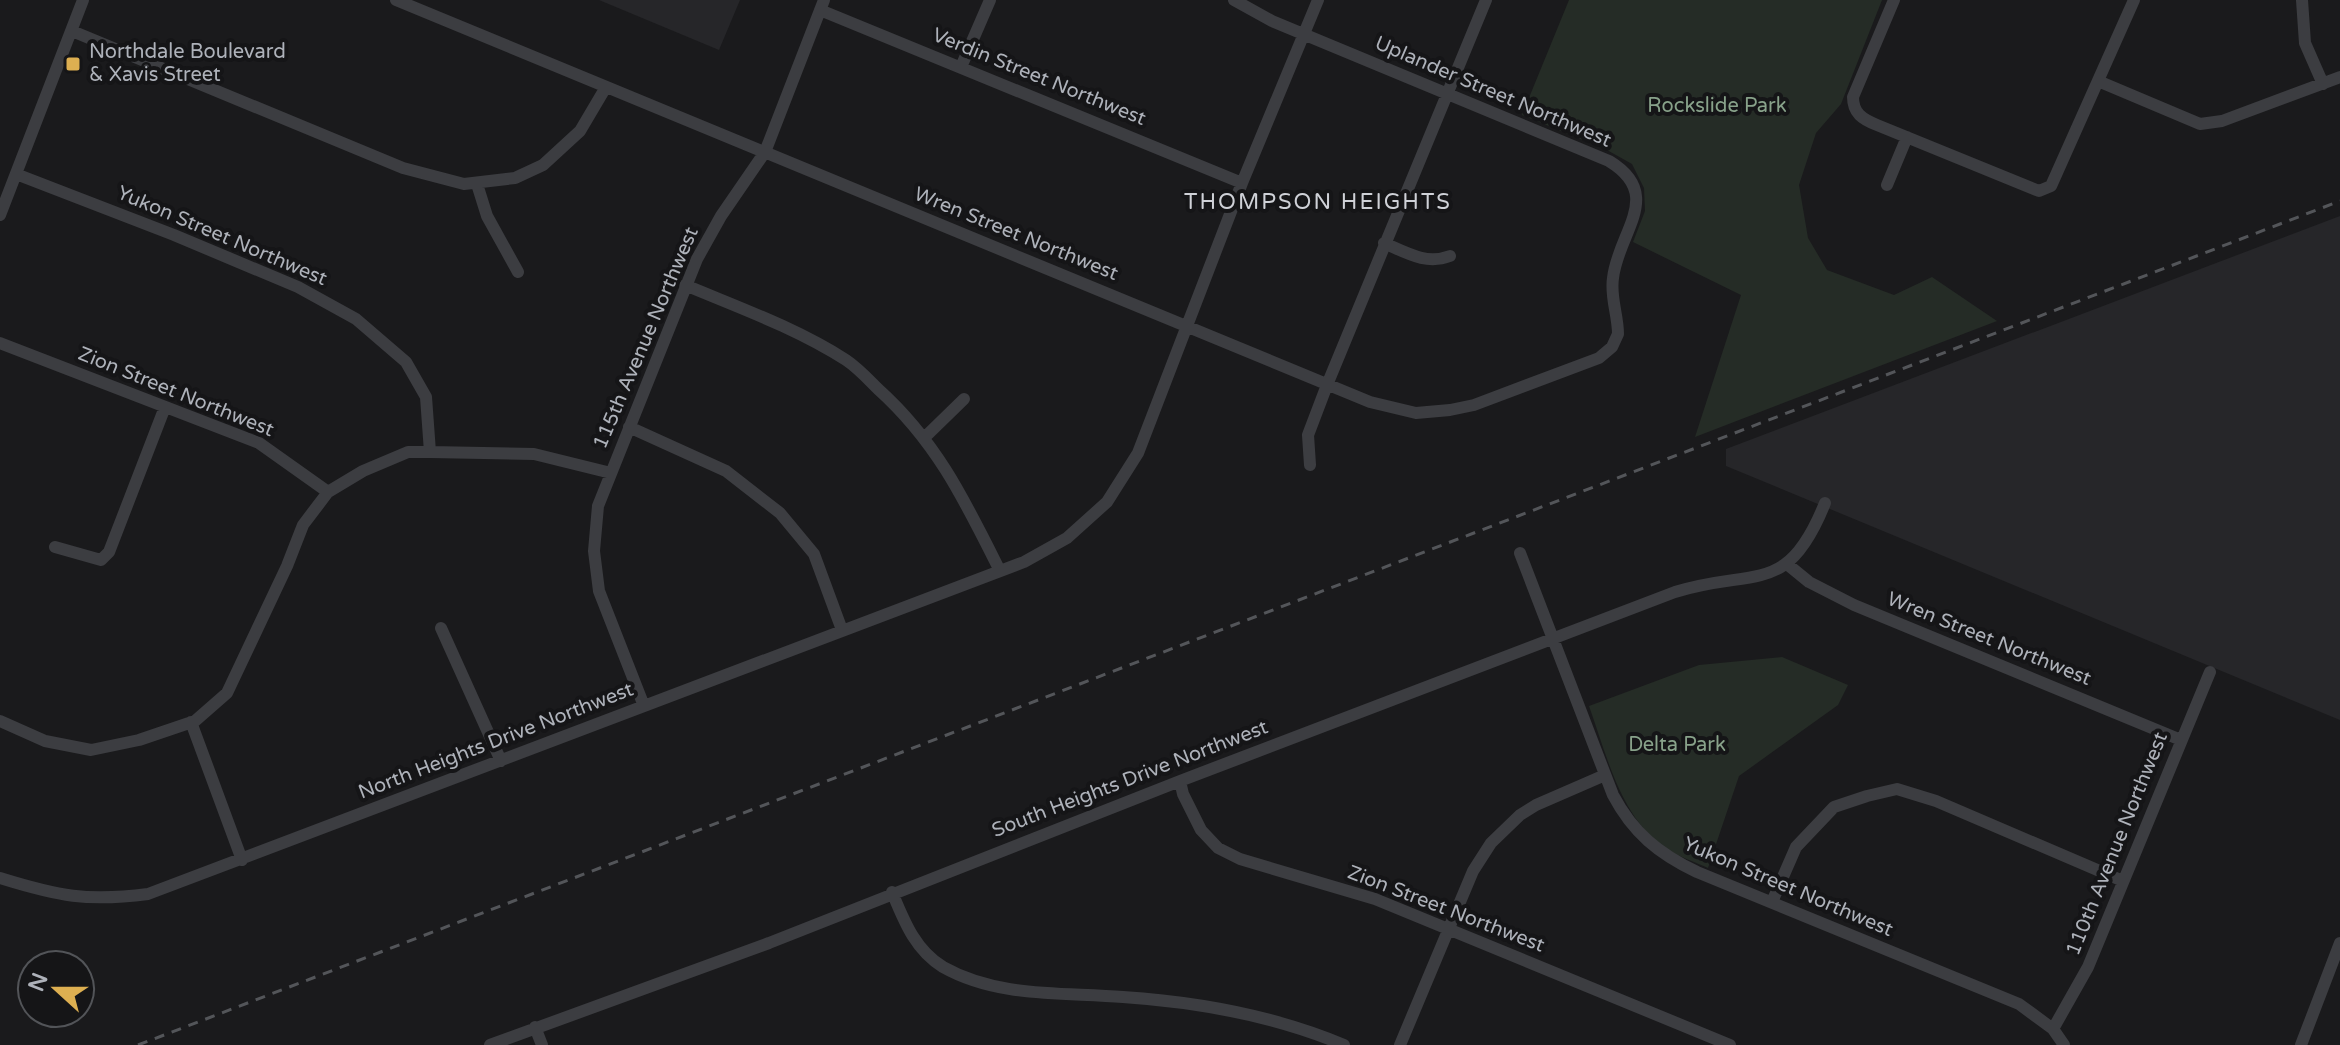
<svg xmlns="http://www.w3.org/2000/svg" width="2340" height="1045" font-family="'Varela Round',sans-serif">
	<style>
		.built { fill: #262629 }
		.green { fill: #252c26 }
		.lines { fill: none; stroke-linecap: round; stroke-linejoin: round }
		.minor { stroke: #3c3d41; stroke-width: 12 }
		.rail { stroke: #535559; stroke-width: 3; stroke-dasharray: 10 8; stroke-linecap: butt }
		.poi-dot { fill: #ddaf51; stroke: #151517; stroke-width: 3 }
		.labels { text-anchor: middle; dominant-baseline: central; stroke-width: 8; stroke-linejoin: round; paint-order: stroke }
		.poi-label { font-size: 20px; fill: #aeb2ba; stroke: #151517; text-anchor: start }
		.street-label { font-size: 20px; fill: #aeb2ba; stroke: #151517 }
		.park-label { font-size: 20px; fill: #88a28a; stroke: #151517 }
		.neighbourhood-label { font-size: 22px; letter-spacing: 2px; fill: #cfd1d7; stroke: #151517 }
	</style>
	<rect width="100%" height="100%" fill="#1a1a1c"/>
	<path class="built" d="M599,0h141l-21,50z
		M2340,216v504l-614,-254v-17z"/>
	<path class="green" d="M1569,0h313l-41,104 -25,29 -17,52 9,53 19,32 67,25 38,-18 65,44 -302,116 46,-142 -108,-53 12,-31 -1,-23 -12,-24 -25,-14 -85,-35z
		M1782,657l66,28 -10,20 -99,71 -31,92c-13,-6 -28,-11 -40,-18 -47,-30 -61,-94 -79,-144l110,-41z"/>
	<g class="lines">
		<path class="minor" d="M396,0l974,402 46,11 34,-3 24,-5 125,-47 13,-11 6,-13c0,-19 -8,-37 -5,-56 5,-46 52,-83 -4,-117l-337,-140 -38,-21
			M1894,0l-41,97c0,16 9,22 24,28l162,66 12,-5 83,-186
			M2302,0l3,43 18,41
			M820,10l422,173
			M72,31l331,137 61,16 51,-6 28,-13 37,-34 26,-44
			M961,67l29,-67
			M2098,81l102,43 22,-3 118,-44
			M16,174l158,61 124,52 58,32 50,43 20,35 4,55
			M477,184l10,32 31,56
			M1887,185l20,-48
			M0,215l83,-215
			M1384,243c23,10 42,22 66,13
			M685,285c55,23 111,43 161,75 12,8 22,19 32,29 59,53 87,112 122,182
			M0,343l259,100 69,49
			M629,427l97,44 54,42 34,41 28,76
			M924,438l40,-39
			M1310,465l-2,-30 19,-50 159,-385
			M55,547l46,13 8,-8 56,-145
			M1520,553l93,242c20,38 46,59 84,77l322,132 34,25 11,16
			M1787,564l22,18 45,23 327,135
			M441,628l60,133
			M644,706l-45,-115 -5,-40 4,-45 99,-247 24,-43 44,-64 59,-152
			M0,721l45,20 46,9 48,-10 56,-19 32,-28 60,-127 16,-41 25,-33 35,-21 45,-19h22l104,2 77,19
			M191,722l51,138
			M1180,781l3,13 18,36 17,18 22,11 135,40 355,146
			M0,878c58,18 87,24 148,16l876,-332 43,-24 40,-36 31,-49 104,-270 76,-183
			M892,892c12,29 23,58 51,75 55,31 120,25 180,30 75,5 152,19 221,48
			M1772,902l24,-55 38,-40 33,-11 30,-7 39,12 187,80
			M535,1027l7,18
			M2053,1029l35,-62 122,-295
			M490,1045l279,-102 411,-162 495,-189c80,-25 112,6 150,-89
			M1400,1045l73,-174 18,-28 29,-28 16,-10 69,-30
			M2301,1045l39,-102"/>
		<path class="rail" d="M138,1045l2202,-844"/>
	</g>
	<rect class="poi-dot" x="65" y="56" width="16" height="16" rx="4"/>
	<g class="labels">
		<g class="poi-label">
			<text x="89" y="52">Northdale Boulevard<tspan x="89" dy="23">&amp; Xavis Street</tspan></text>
		</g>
		<g class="street-label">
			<text transform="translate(1039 77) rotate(22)">Verdin Street Northwest</text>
			<text transform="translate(1493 92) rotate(23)">Uplander Street Northwest</text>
			<text transform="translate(1016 234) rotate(22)">Wren Street Northwest</text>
			<text transform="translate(222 236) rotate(23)">Yukon Street Northwest</text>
			<text transform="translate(646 338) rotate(-67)">115th Avenue Northwest</text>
			<text transform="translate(176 392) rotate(22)">Zion Street Northwest</text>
			<text transform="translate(1989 639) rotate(22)">Wren Street Northwest</text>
			<text transform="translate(496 741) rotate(-21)">North Heights Drive Northwest</text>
			<text transform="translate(1130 779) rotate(-21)">South Heights Drive Northwest</text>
			<text transform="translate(2117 844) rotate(-68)">110th Avenue Northwest</text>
			<text transform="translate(1788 887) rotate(23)">Yukon Street Northwest</text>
			<text transform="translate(1446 909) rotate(21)">Zion Street Northwest</text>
		</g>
		<g class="park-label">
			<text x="1717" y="106">Rockslide Park</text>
			<text x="1677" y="745">Delta Park</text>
		</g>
		<g class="neighbourhood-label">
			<text x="1318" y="202">THOMPSON HEIGHTS</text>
		</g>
	</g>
	<g transform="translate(56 989) rotate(291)"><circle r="38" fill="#151517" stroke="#525458" stroke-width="2"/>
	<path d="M0-6L14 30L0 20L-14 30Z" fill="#ddaf51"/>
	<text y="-12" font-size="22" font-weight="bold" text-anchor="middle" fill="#aeb2ba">N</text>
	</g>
</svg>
